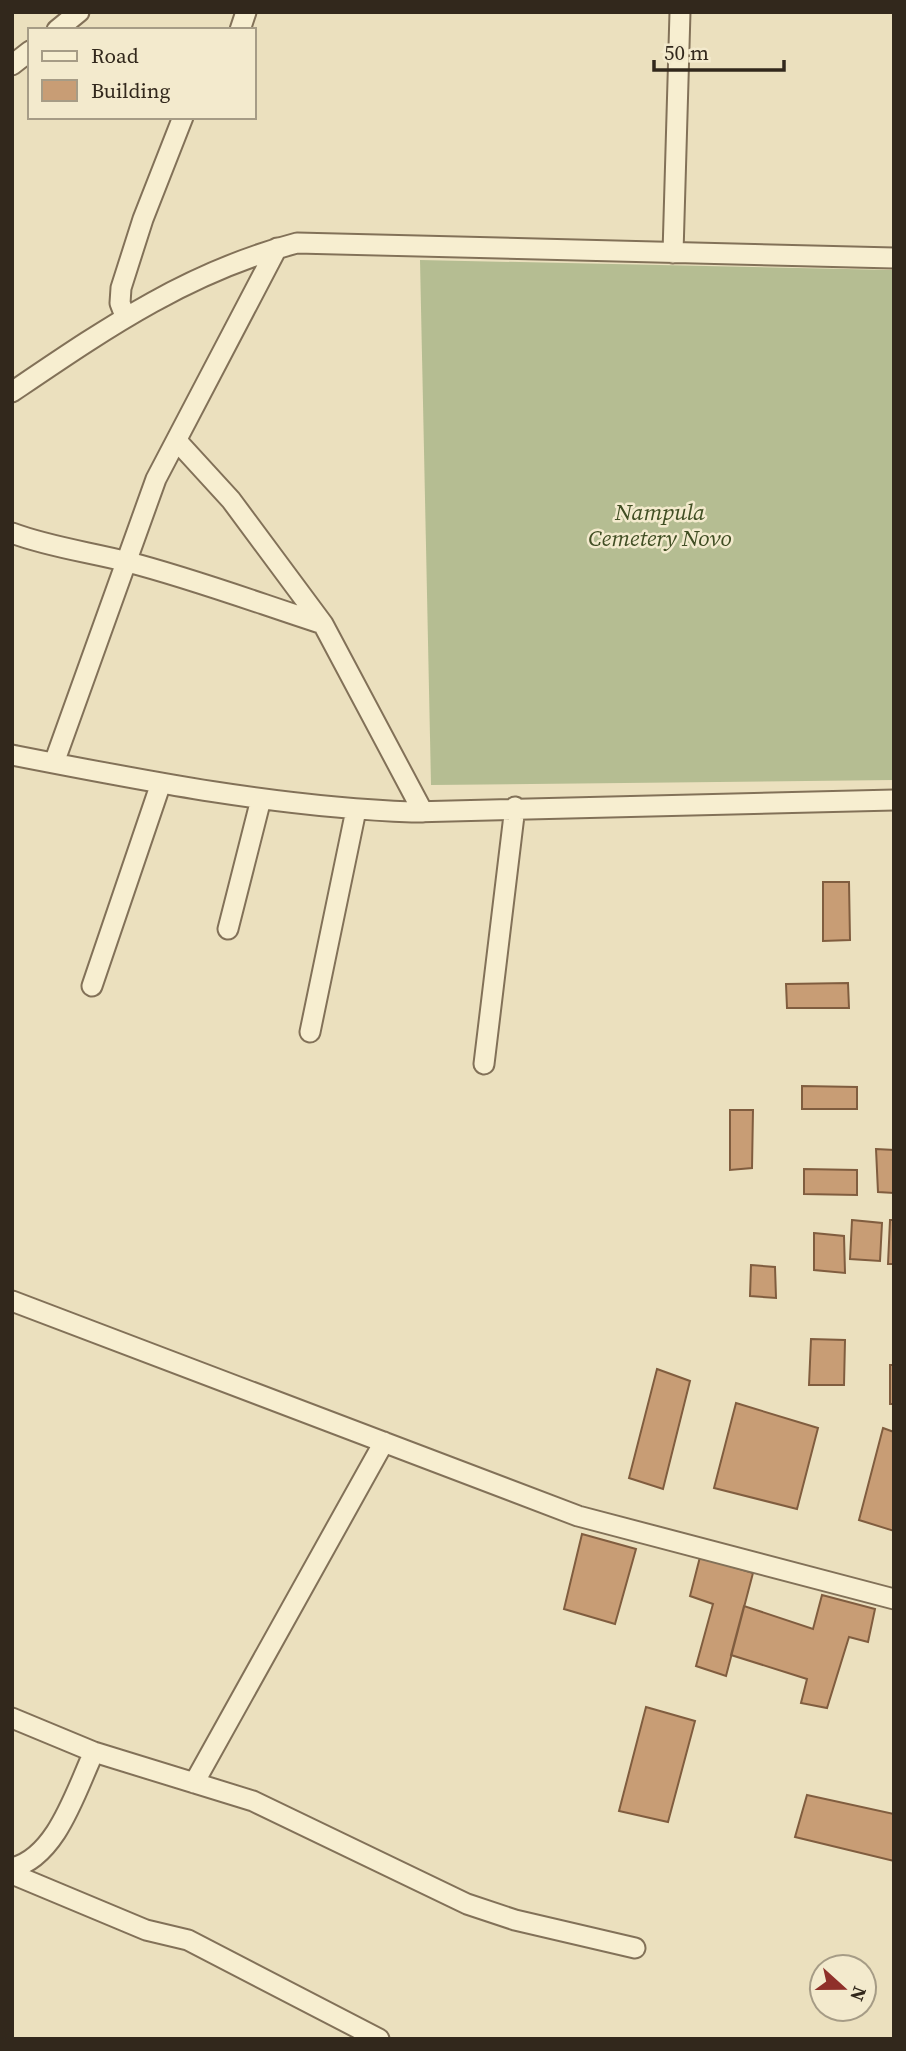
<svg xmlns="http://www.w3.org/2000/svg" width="906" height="2051" font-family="'Source Serif 4',serif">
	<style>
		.cemetery { fill: #b5bd92 }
		.building { fill: #c89d75; stroke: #805d3f; stroke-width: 2 }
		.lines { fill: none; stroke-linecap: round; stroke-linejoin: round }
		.minor-casing { stroke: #827158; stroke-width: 23 }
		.minor { stroke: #f7eed0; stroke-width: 19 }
		.labels { text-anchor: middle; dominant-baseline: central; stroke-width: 5; stroke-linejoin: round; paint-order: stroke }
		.park-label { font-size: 23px; font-style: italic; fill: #404e23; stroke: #f3eacd }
	</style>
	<rect width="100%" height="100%" fill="#ebe0be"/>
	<path class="cemetery" d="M420,260l474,10v510l-463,5z"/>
	<path class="building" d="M823,882h26l1,58 -27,1z
		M848,983l1,25h-62l-1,-24z
		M802,1086l55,1v22h-55z
		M730,1110h23l-1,58 -22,2z
		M876,1149l18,1v43l-16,-1z
		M804,1169l53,1v25l-53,-1z
		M852,1220l30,3 -2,38 -30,-2z
		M890,1220h4v44h-6z
		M814,1233l30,3 1,37 -31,-3z
		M751,1265l24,2 1,31 -26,-2z
		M811,1339l34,1 -1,45h-35z
		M890,1365h4v39h-4z
		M657,1369l33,12 -27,108 -34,-11z
		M736,1403l82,25 -21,81 -83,-21z
		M883,1428l11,4v99l-35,-11z
		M582,1534l54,15 -21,75 -51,-15z
		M700,1557l53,16 -27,103 -30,-10 17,-62 -23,-8z
		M822,1595l53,14 -7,33 -19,-5 -22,71 -26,-5 6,-24 -76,-24 13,-49 69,23z
		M646,1707l49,14 -27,101 -49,-11z
		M807,1795l87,19v47l-99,-24z"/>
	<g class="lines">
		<defs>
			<path id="minor" d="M57,30l22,-18
				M240,30l6,-18
				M12,65l18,-14
				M673,253l7,-241
				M125,316l-5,-13 1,-15 22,-69 40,-102
				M12,392c93,-63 175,-120 285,-149l597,15
				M177,441l54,59 92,124
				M12,533c37,14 77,19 116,29 66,17 130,41 195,62l100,188
				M12,755c133,26 265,52 400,57l482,-12
				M54,763l102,-284 121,-231
				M228,929l33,-130
				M92,986l69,-203
				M310,1032l46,-222
				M484,1064l31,-257
				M12,1301l566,215 316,83
				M12,1718l82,34 159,49 214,103 48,16 120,28
				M194,1783l190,-341
				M12,1868c45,-11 64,-78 82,-116
				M12,1874l134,56 42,10 191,99"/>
		</defs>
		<use href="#minor" class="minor-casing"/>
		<use href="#minor" class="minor"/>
	</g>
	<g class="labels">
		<g class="park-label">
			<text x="660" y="512">Nampula<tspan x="660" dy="26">Cemetery Novo</tspan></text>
		</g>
	</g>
	<rect width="906" height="2051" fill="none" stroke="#32281c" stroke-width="28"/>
	<rect x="28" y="28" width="228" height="91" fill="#f3eacd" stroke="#a69c86" stroke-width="2"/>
	<rect x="42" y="51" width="35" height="10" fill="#f7eed0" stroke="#a69c86" stroke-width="2"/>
	<text x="91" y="63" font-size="21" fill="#32281c">Road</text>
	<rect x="42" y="80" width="35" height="21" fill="#c89d75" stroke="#a69c86" stroke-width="2"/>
	<text x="91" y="98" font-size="21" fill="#32281c">Building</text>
	<g transform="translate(843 1988) rotate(111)"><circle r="33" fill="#f3eacd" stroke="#a69c86" stroke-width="2"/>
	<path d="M0-5L12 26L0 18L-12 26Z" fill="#8f302a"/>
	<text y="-10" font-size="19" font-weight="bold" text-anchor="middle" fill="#32281c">N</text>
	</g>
	<path d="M654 60v10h130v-10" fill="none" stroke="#32281c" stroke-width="3.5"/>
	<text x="664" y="60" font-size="21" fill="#32281c" stroke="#f3eacd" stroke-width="5" paint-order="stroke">50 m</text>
</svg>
